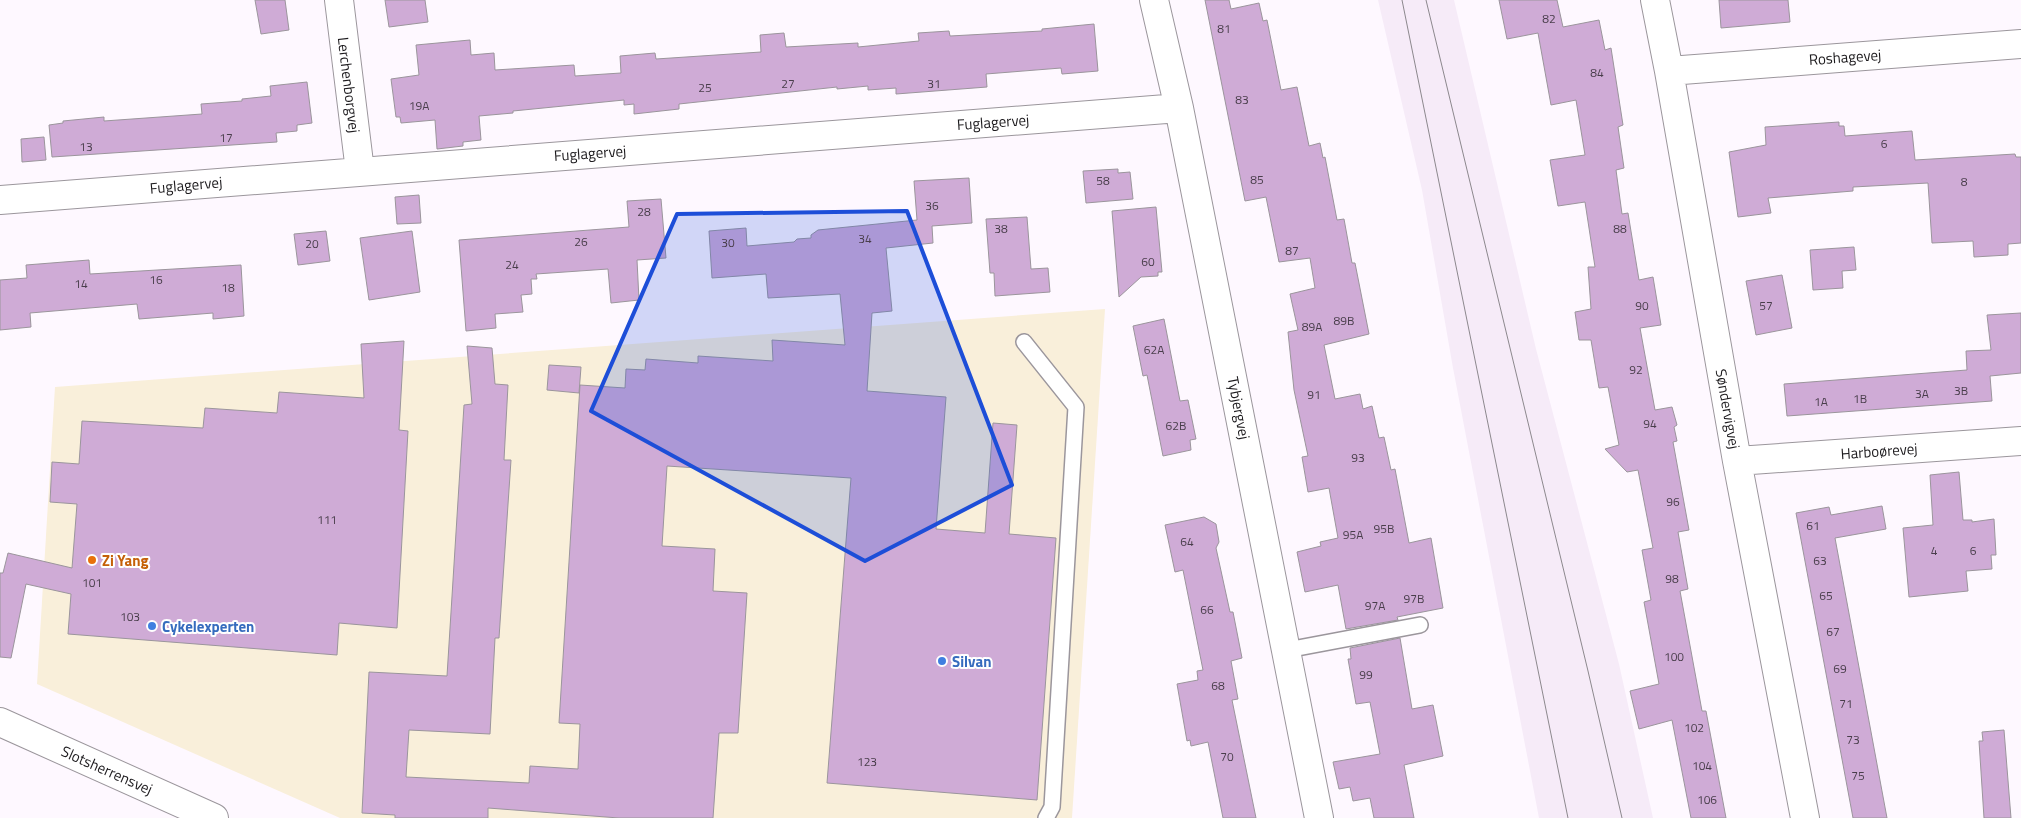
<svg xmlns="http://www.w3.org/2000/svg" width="2021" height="818" font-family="'Titillium Web',sans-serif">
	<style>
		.commercial { fill: #f9efda }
		.built { fill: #f6ebf8 }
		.building { fill: #cfabd6; stroke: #9b959c }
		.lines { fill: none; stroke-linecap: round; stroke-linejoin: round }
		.lane-casing { stroke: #9b969c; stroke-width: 18 }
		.street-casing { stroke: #9b969c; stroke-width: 30 }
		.secondary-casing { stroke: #9b969c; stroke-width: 30 }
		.lane { stroke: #fff; stroke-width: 15 }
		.street { stroke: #fff; stroke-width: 28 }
		.secondary { stroke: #fff; stroke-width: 28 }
		.tram { stroke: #8c888d; stroke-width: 1 }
		.marked { fill: #1d4ed8; fill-opacity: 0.2; stroke: #1d4ed8; stroke-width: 4; stroke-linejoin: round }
		.food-dot { fill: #e8710a; stroke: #fff; stroke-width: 2 }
		.shop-dot { fill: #3f7fe0; stroke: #fff; stroke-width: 2 }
		.labels { text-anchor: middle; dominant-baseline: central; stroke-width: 4; stroke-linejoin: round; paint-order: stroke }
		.number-label { font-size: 12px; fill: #493e4b }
		.street-label { font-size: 15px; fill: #1c1a1d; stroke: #fff }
		.food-label { font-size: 15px; font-weight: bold; fill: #c56008; stroke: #fff; text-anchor: start }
		.shop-label { font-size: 15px; font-weight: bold; fill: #366cbe; stroke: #fff; text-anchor: start }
	</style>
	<rect width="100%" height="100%" fill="#fef8ff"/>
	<path class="commercial" d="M1105,309l-33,509h-732l-303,-134 18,-297z"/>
	<path class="built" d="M1378,0h76l82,349 83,315 34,154h-114l-86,-450 -31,-178z"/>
	<path class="building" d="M255,0h30l4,30 -28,4z
		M385,0h40l3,22 -39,5z
		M1205,0h24l2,9 28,-6 4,18 4,-1 14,70 16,-3 12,59 11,-3 3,15 2,-1 12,63 7,-1 8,44h3l14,71 -45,11 11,54 25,-5 3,15 9,-3 7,32 5,-1 7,33 4,-1 14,74 22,-5 12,70 -46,9 1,3 -52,9 -8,-44 -33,7 -8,-40 24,-6 -1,-4 18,-4 -9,-50 -21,4 -6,-35 6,-1 -14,-66 -6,-58 10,-2 -8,-36 25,-6 -5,-30 -31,4 -13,-65 -21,4z
		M1499,0h58l6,27 36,-7 6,30 6,-2 12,77 -5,2 6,41 -8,2 6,44 6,-1 11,67 14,-3 8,48 -21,3 15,82 17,-3 5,18 -3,2 3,14 -4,1 16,88 -11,2 10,57 -8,2 22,120h4l20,107h-35l-19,-98 -33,9 -9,-38 29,-7 -15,-82 7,-2 -9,-50 11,-2 -15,-78 -11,2 -22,-23 14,-4 -11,-58 -9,1 -8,-48h-12l-4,-28 16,-3 -3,-42h7l-10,-65 -27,4 -8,-46 35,-5 -9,-55 -25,5 -13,-72 -31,6z
		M1719,0h69l2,22 -69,6z
		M1094,24l4,47 -36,3 -1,-6 -75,6 1,13 -91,7v-6l-28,2v-4l-31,3v-2l-158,17v5l-45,5v-10l-10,1v-5l-111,11v2l-34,3 2,24 -18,2v4l-26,3 -2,-29 -34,3 -1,-6h-4l-5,-38 28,-4 -3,-30 54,-5 1,15 23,-2 1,17 79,-5 1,11 46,-3 -1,-17 35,-3 1,6 105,-7 -1,-17 24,-2 2,14 72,-4v4l61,-6 -1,-8 31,-2 1,5 92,-5v-2z
		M307,82l5,41 -15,2v6l-21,2 1,9 -225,15 -3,-32 14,-2v-2l41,-4v4l98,-7 -1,-10 41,-3v-2l29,-3 -1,-10z
		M1839,122v4h5l1,10 67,-5 3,29 100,-6 1,3h5v86l-13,1v11l-34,2 -1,-16 -41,2 -4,-60 -75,4v4l-85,7 3,15 -33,4 -9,-65 37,-7 -1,-18z
		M44,137l2,23 -24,2 -1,-23z
		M1118,169v4l12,-1 3,27 -47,4 -3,-32z
		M969,178l3,45 -40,3 1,17 -47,5 6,63 -20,2 -5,78 79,6 -10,132 49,4 8,-110 24,2 -8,109 47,4 -19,262 -210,-17 24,-305 -184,-12 -5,80 53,3 -2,42 34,2 -9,140h-19l-6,85h-94l-131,-10v10h-93v-3l-33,-2 7,-141 78,4 17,-271 8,-1 -5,-58 25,2 3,36 13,1 -4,75h7l-12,178h-4l-5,96 -81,-4 -3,47 123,6 1,-17 48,3 2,-45 -21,-1 21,-338 45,3 1,-19 19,1 1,-11 52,4v-7l75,5 -1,-21 73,5 -5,-51 -72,4 -2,-24 -54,4 -3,-47 37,-3 1,18 47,-4 3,-3 14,-1v-3l7,-5 99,-10 -3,-39z
		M419,195l2,28 -24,1 -2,-27z
		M661,199l5,59 -29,2 2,40 -28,3 -3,-34 -72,5 1,5h-6l1,15 -11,1 2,17 -28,2 1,14 -30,3 -7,-91 170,-13 -2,-26z
		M1156,207l6,65h-4v4l-17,1 -22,20 -7,-86z
		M1027,217l4,52 17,-1 2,24 -55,4 -1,-23h-4l-4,-54z
		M326,231l4,30 -32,4 -4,-31z
		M412,231l8,61 -51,8 -9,-62z
		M1854,247l2,23 -14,1 1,17 -30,2 -3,-40z
		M89,260l1,14 151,-9 3,51 -31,3v-6l-74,6 -2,-15 -107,9 1,14 -31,3v-50l27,-2 -1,-13z
		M1782,275l10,53 -36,7 -10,-54z
		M2021,313v60l-31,3 2,25 -205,15 -3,-32 183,-14 -1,-19 25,-1 -4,-35z
		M1164,319l16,82 8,-1 8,39 -6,1 1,10 -28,6 -16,-81 -4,1 -10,-50z
		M404,341l-5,89 9,1 -11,197 -58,-5 -2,32 -269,-21 3,-40 -45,-10 -15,74 -11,-1v-84h3l5,-20 64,15 5,-64 -27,-2 2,-40 27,2 3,-43 121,7 2,-20 72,5 2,-21 85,6 -3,-54z
		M549,365l32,2 -2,26 -32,-3z
		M1959,472l4,48h9v2l22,-3 2,36h-5l1,14 -26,2 2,20 -59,6 -6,-69 30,-3 -3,-50z
		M1882,506l4,23 -51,9 52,280h-34l-57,-305 33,-6 2,8z
		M1204,517l12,7 3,18 -3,6 14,64h3l9,46 -11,3 7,38 -6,1 24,118h-33l-15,-76 -17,4 -1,-6 -3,1 -10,-57 21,-4 -1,-9 6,-1 -20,-100 -8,2 -10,-47z
		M1400,638l12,71 21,-4 10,51 -39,9 10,53h-40l-4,-20 -17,3 -3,-14 -11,2 -6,-27 47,-8 -10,-52 -14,2 -8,-45h3l-1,-11z
		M2004,730l7,88h-27l-5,-77h4l-1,-9z"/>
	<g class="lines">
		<defs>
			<path id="lane" d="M1024,342l52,65 -24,400 -6,11
				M1287,650l133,-25"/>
			<path id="street" d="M339,0l21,171
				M1154,0l25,108 140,710
				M1655,0l14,71 68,390 68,357
				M1669,71l352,-27
				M0,200l1179,-92
				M1737,461l284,-20"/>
			<path id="secondary" d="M0,722l214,96"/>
		</defs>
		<use href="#lane" class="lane-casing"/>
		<use href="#street" class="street-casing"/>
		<use href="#secondary" class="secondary-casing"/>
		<use href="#lane" class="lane"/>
		<use href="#street" class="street"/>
		<use href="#secondary" class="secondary"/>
		<path class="tram" d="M1402,0l166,818
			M1426,0l162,671 34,147"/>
	</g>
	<path class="marked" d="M907,211l105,274 -147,76 -274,-150 86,-197z"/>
	<circle class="food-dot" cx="92" cy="560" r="5"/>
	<g class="shop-dot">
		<circle cx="152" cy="626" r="5"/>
		<circle cx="942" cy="661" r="5"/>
	</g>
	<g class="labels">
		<g class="number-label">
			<text x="1549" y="18">82</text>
			<text x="1224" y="28">81</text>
			<text x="1597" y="72">84</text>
			<text x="788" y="83">27</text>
			<text x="934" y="83">31</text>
			<text x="705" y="87">25</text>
			<text x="1242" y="99">83</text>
			<text x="419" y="105">19A</text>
			<text x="226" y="137">17</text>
			<text x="1884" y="143">6</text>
			<text x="86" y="146">13</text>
			<text x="1257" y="179">85</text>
			<text x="1103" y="180">58</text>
			<text x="1964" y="181">8</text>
			<text x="932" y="205">36</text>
			<text x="644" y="211">28</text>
			<text x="1001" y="228">38</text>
			<text x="1620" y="228">88</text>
			<text x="865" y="238">34</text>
			<text x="581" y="241">26</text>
			<text x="728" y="242">30</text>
			<text x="312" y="243">20</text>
			<text x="1292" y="250">87</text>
			<text x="1148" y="261">60</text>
			<text x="512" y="264">24</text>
			<text x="156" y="279">16</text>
			<text x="81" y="283">14</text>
			<text x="228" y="287">18</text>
			<text x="1642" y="305">90</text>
			<text x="1766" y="305">57</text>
			<text x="1344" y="320">89B</text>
			<text x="1312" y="326">89A</text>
			<text x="1154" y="349">62A</text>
			<text x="1636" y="369">92</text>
			<text x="1961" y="390">3B</text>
			<text x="1922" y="393">3A</text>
			<text x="1314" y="394">91</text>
			<text x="1860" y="398">1B</text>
			<text x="1821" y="401">1A</text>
			<text x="1650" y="423">94</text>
			<text x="1176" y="425">62B</text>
			<text x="1358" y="457">93</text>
			<text x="1673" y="501">96</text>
			<text x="327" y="519">111</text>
			<text x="1813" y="525">61</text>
			<text x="1384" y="528">95B</text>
			<text x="1353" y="534">95A</text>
			<text x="1187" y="541">64</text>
			<text x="1934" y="550">4</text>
			<text x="1973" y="550">6</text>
			<text x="1820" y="560">63</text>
			<text x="1672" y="578">98</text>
			<text x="92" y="582">101</text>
			<text x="1826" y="595">65</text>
			<text x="1414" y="598">97B</text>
			<text x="1375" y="605">97A</text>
			<text x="1207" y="609">66</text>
			<text x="130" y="616">103</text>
			<text x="1833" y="631">67</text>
			<text x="1674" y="656">100</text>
			<text x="1840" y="668">69</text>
			<text x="1366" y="674">99</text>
			<text x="1218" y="685">68</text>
			<text x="1846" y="703">71</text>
			<text x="1694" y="727">102</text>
			<text x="1853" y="739">73</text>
			<text x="1227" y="756">70</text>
			<text x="867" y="761">123</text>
			<text x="1702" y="765">104</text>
			<text x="1858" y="775">75</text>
			<text x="1707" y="799">106</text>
		</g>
		<g class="street-label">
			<text transform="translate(1845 57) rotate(-4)">Roshagevej</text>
			<text transform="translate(349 85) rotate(83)">Lerchenborgvej</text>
			<text transform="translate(993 122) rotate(-4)">Fuglagervej</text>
			<text transform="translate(590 153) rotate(-4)">Fuglagervej</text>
			<text transform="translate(186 185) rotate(-5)">Fuglagervej</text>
			<text transform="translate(1239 408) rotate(79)">Tybjergvej</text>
			<text transform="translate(1728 409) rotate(80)">Søndervigvej</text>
			<text transform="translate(1879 451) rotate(-4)">Harboørevej</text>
			<text transform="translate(107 770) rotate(24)">Slotsherrensvej</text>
		</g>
		<g class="food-label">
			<text x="102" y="560">Zi Yang</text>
		</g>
		<g class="shop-label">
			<text x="162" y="626">Cykelexperten</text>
			<text x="952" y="661">Silvan</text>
		</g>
	</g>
</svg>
